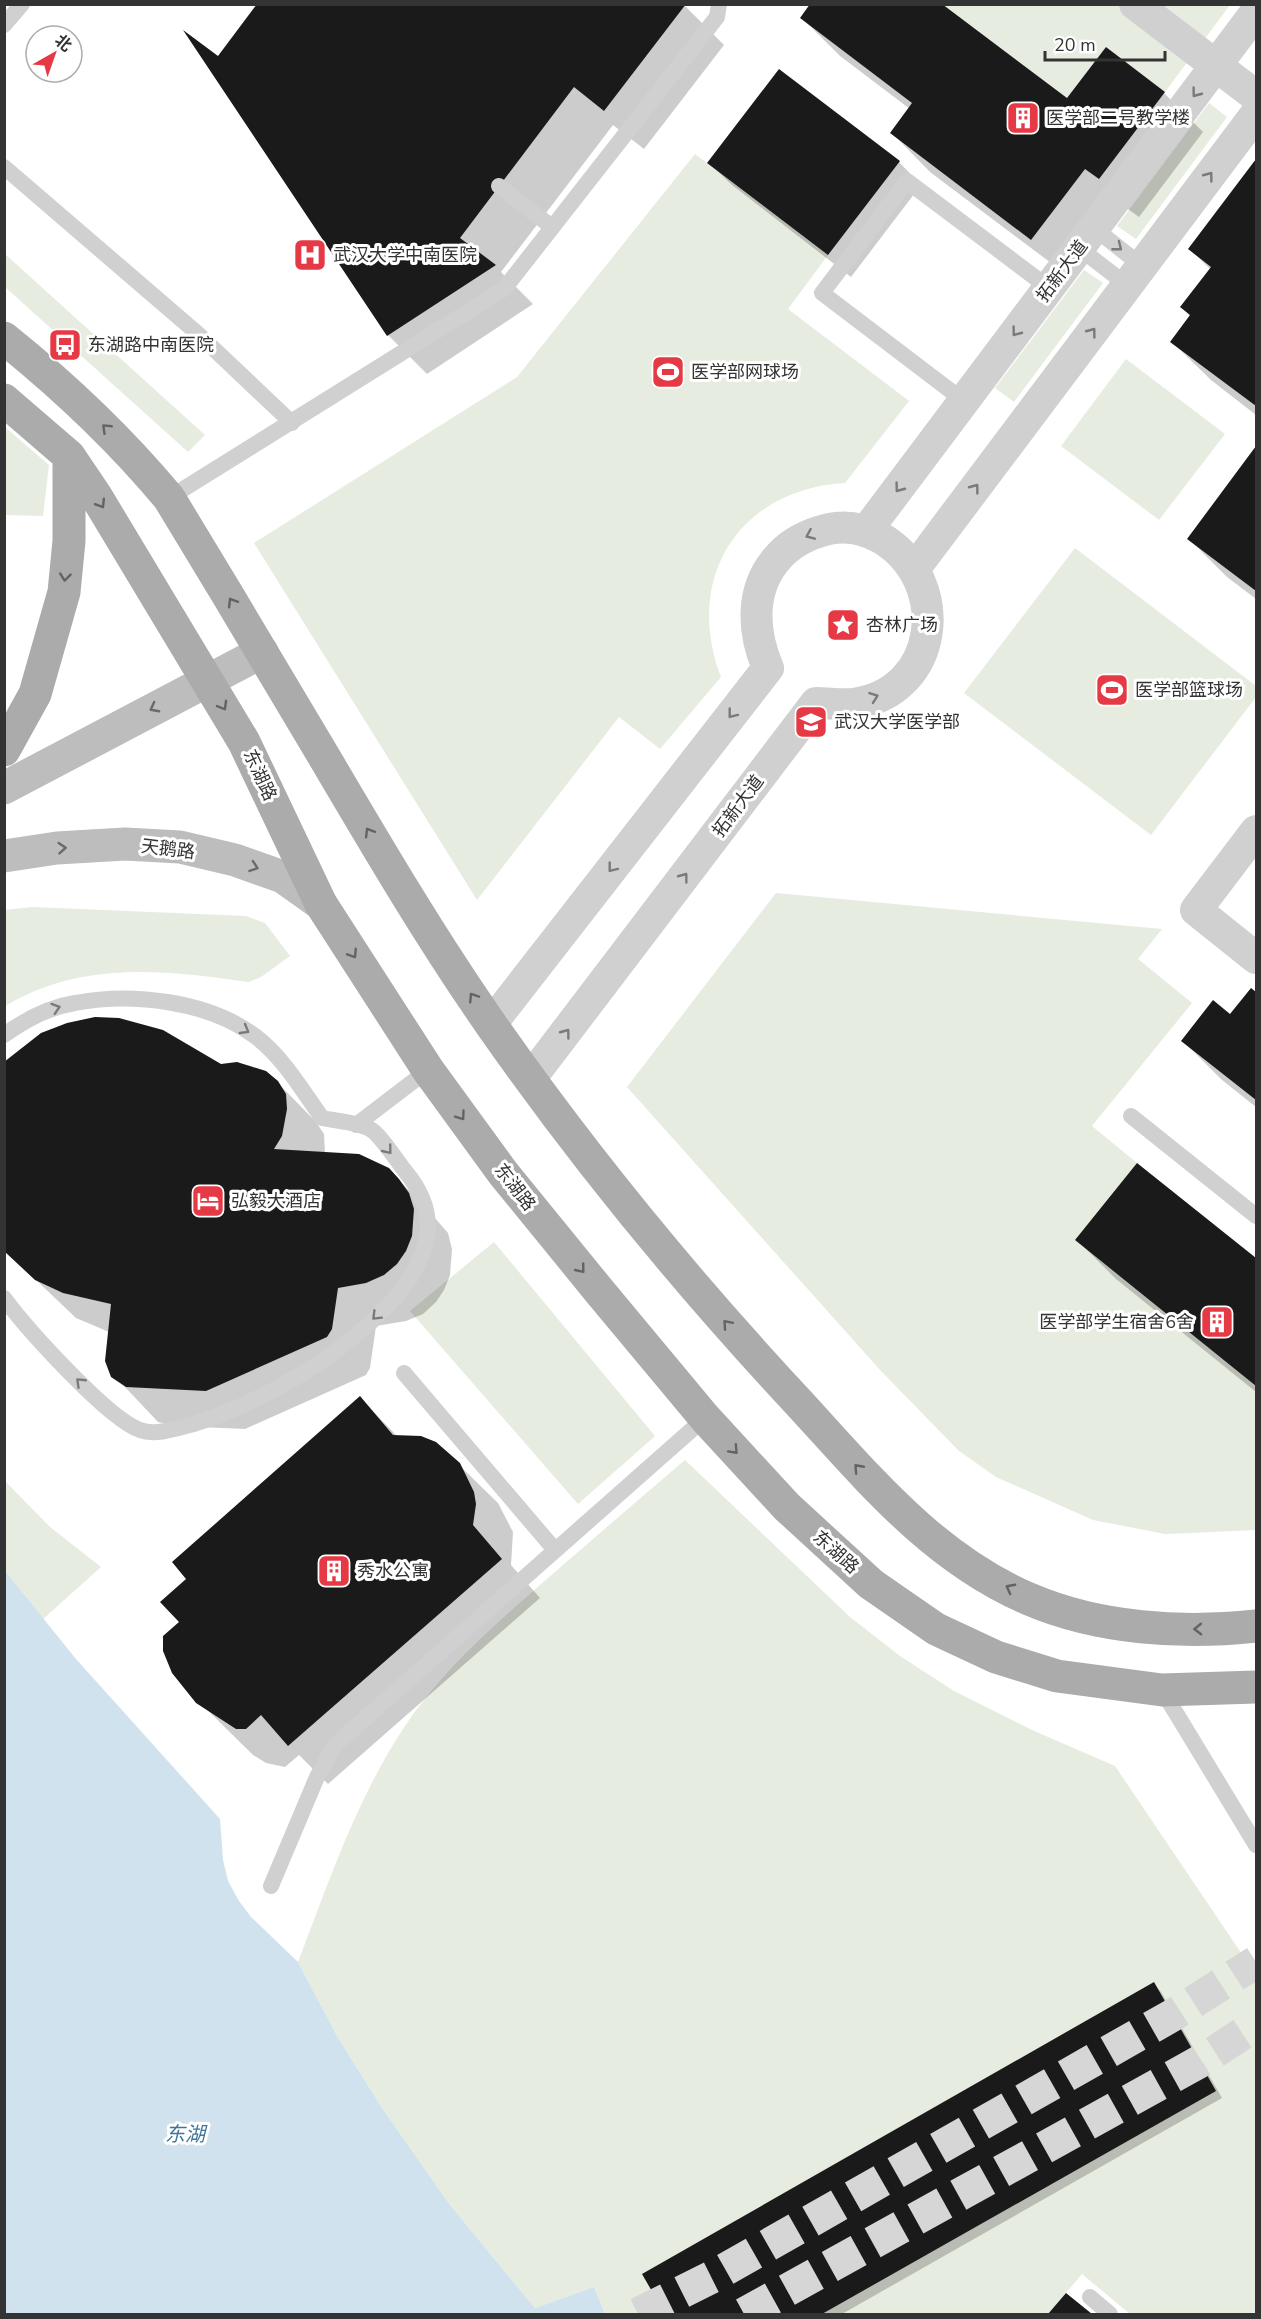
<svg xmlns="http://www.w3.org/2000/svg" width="1261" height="2319" font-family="'Nunito Sans','Noto Sans SC',sans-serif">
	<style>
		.green { fill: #e6ecdf }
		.water { fill: #cfe2ee }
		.shadow { fill: #0003 }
		.building { fill: #1a1a1a }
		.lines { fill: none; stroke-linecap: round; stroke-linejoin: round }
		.highway-tunnel { stroke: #d6d6d6; stroke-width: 33; stroke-dasharray: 33 16; stroke-linecap: butt }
		.lane { stroke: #d0d0d0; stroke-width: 16 }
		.street { stroke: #d0d0d0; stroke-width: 32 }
		.secondary { stroke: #bdbdbd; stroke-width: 33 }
		.primary { stroke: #ababab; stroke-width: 33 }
		.oneway { stroke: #7a7a7a }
		.oneway2 { stroke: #636363 }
		.oneway3 { stroke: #6a6a6a }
		.labels { text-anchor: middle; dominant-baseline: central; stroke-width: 6; stroke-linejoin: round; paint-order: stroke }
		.poi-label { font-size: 18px; fill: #333; stroke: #fff; text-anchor: start }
		.street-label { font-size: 18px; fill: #333; stroke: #fff }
		.water-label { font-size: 20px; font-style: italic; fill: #3f7597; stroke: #fff }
	</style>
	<rect width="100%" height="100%" fill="#fff"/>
	<path class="green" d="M942,5h288l-65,87 -59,-45 -39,51z
		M1209,103l18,14 -91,122 -19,-13z
		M695,154l133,101 -40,54 121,92 -64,82c-106,6 -162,95 -124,194l-61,72 -41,-32 -142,183 -223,-357 263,-166z
		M5,254l200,181 -17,17 -183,-165z
		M1084,270l19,13 -89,119 -19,-14z
		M1126,359l99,75 -66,86 -98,-74z
		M5,427l44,38 -6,51 -38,-1z
		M1075,548l181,138v11l-105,138 -187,-142z
		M776,893l386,36 -24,30 54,44 -100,123 45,37 -62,77 181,146v144l-91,4 -72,-14 -97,-43 -37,-26 -78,-80 -254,-284z
		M32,907l214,9 19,7 25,33 -29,21 -12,5c-85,-12 -167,-22 -244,24v-96z
		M494,1242l161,194 -77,68 -168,-193z
		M685,1460l165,157 50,39 54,35 78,39 83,36 141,209v339h-126l-48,-40 -34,40h-443l-11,-27 -59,21 -85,-103 -68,-97 -45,-72 -39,-74c31,-81 59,-164 107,-236 37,-55 85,-97 135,-141 48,-42 96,-83 145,-125z
		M5,1481l45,46 51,40 -58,52 -38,-48z"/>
	<path class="water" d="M5,1571l71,88 144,160 3,41 5,21 11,20 12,16 47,45 39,74 45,72 68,97 85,103 59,-21 11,27h-600z"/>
	<path class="shadow" d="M683,4l41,41 -80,104 -31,-24 -112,147 32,32 -106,70 -39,-39 -170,-277z
		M802,18l265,82 97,-7 39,39 -64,85 -14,-10 -54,71 -141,-106 -38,-39 18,-24 -70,-53z
		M899,162l22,23 -70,92 -119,-92 -23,-22z
		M1256,163v252l-45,-35 -39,-38 19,-25 -9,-10 28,-38 -20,-20z
		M1256,448v151l-29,-22 -38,-38z
		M1251,990l5,4v113l-34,-27 -39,-39 48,-25z
		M42,1034l179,31 16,-2 14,3 26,16 39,40 8,12 1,19 63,16 39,40 21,24 4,16 -2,26 -6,15 -8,12 -13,12 -17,7 -30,5 -6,42 -4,7 -121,54 -69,-3 -18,-4 -50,-53 1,-37 -33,-14 -62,-59 -10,-195z
		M1138,1165l118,95v132l-140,-113 -39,-39z
		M360,1398l37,38 61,28 40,39 15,29 -2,33 29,33 -212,186 -29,-29 -14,12 -19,-4 -13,-8 -69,-68 -3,-65 7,-43z
		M1154,1984l7,8 61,106 -380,216h-175l-23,-40z
		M1066,2295l24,19h-40z"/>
	<path class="building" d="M257,4h429l-82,107 -30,-24 -114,151 36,27 -109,71 -204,-306 35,26z
		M810,4h132l125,94 39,-51 59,45 -66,87 -14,-10 -54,71 -141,-107 22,-30 -112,-85z
		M779,69l121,92 -72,94 -121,-92z
		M1256,159v247l-86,-64 20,-27 -10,-8 31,-40 -23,-18z
		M1256,446v145l-69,-52z
		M1251,988l5,4v108l-75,-59 32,-41 17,14z
		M95,1017l24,1 44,12 58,34 16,-2 29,9 12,10 8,13 1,15 -5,27 -8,13 85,5 30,14 10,11 10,14 5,16 -2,27 -6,15 -9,13 -13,11 -18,8 -28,5 -6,41 -5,8 -121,54 -80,-4 -15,-10 -6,-16 6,-57 -48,-11 -28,-13 -31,-29v-189l37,-29 26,-10z
		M1137,1163l119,95v128l-181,-146z
		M360,1396l33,39 28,1 15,6 24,21 14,29 2,12 -3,21 29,34 -214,187 -27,-31 -15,14h-10l-40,-26 -24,-30 -9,-22v-15l16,-14 -19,-20 26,-23 -14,-17z
		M1154,1982l62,109 -394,223h-157l-23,-40z
		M1066,2293l26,21h-44z"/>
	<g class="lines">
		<path class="highway-tunnel" d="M638,2314l74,-37 461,-262 83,-53
			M744,2314l455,-252 57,-37"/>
		<path class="lane" d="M4,25l18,-21
			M4,167l193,166 95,90
			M499,186l53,41
			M1094,228l48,38
			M1079,248l48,37
			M964,401l-142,-108 85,-112 142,107
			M169,498l335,-209 213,-272 2,-13
			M4,1035c21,-15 45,-28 71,-32 57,-11 133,-2 180,33 28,21 47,54 67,82 14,3 35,4 48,11 10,5 27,32 35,42 16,19 26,40 22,66 -3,15 -11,34 -20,46 -48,63 -138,117 -213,141 -16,4 -38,12 -54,6 -32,-11 -114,-102 -136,-132
			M1131,1116l125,100
			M356,1125l72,-55
			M404,1373l151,177
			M1162,1690l94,155
			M271,1886l46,-109 18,-32 370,-327
			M1090,2297l20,17"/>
		<path class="street" d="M1135,4l121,92
			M867,530l389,-518
			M915,568l341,-454
			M1256,831l-60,79 60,48
			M491,1024l277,-356c-15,-35 -18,-76 7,-107 14,-18 32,-27 54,-32 18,-4 36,0 52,9 72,43 59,155 -28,166 -12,1 -25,-1 -37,-1l-286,376"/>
		<path class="secondary" d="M4,788l258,-136
			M4,856l53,-8 68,-4 55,3 55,13 48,17 38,27"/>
		<path class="primary" d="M4,338c61,49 115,100 165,160 53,87 105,174 157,262 53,90 106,180 166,266 93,133 196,258 307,377 69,75 134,155 230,196 70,30 153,35 227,27
			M4,400l65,56 27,40 148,246 77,162 107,166 75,103 97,119 105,126 82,89 84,77 65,45 60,28 61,19 105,14 94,-3
			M4,750l31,-56 29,-102 5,-51v-85"/>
	</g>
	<defs><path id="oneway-chevron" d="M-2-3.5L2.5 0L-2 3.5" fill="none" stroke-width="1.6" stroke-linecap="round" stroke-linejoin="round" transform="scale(1.5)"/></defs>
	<g class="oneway">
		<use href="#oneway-chevron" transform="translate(1196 93) rotate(127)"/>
		<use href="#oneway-chevron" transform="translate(1209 176) rotate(-53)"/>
		<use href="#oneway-chevron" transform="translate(1118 247) rotate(38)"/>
		<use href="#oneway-chevron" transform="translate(1016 332) rotate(127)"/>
		<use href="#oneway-chevron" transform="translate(1092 332) rotate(-53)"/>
		<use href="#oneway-chevron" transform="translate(899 488) rotate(127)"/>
		<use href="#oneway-chevron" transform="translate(975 488) rotate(-53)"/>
		<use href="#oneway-chevron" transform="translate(810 535) rotate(157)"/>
		<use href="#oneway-chevron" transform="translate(874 697) rotate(-20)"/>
		<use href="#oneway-chevron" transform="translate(732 714) rotate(128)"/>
		<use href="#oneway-chevron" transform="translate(612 868) rotate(128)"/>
		<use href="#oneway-chevron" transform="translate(684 877) rotate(-53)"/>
		<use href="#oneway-chevron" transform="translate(56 1008) rotate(-18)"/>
		<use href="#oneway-chevron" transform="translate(245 1030) rotate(30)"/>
		<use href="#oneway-chevron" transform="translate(566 1033) rotate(-53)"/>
		<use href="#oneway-chevron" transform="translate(388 1150) rotate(51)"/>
		<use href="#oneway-chevron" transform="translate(376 1316) rotate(135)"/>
		<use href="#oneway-chevron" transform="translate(80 1382) rotate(-136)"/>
	</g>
	<g class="oneway2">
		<use href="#oneway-chevron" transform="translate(106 428) rotate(-136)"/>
		<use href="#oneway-chevron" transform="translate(101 504) rotate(58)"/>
		<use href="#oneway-chevron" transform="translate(65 577) rotate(96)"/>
		<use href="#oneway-chevron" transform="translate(232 602) rotate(-121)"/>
		<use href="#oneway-chevron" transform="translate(223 706) rotate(60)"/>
		<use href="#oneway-chevron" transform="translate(369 832) rotate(-121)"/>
		<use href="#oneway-chevron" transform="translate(353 954) rotate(57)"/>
		<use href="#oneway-chevron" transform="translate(473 997) rotate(-123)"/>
		<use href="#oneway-chevron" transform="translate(461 1116) rotate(54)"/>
		<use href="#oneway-chevron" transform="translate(581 1269) rotate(51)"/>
		<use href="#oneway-chevron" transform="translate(727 1324) rotate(-131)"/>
		<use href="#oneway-chevron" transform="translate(734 1450) rotate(47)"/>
		<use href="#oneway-chevron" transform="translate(858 1468) rotate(-132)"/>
		<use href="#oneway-chevron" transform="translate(1010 1588) rotate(-152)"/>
		<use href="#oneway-chevron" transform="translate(1198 1629) rotate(179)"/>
	</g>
	<g class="oneway3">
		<use href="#oneway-chevron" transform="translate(154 708) rotate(152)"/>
		<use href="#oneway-chevron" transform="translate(62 848) rotate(-4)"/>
		<use href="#oneway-chevron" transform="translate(254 867) rotate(19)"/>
	</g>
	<defs>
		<symbol id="building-square" viewBox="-11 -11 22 22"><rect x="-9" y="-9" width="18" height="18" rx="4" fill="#e63946" stroke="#fff"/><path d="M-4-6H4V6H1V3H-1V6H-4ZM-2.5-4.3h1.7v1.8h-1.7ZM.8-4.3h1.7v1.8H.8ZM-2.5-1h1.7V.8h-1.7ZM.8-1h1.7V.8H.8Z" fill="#fff"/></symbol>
		<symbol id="hospital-square" viewBox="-11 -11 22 22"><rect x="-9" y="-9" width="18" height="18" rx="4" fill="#e63946" stroke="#fff"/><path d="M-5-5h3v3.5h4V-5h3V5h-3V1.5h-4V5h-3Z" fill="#fff"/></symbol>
		<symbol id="bus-square" viewBox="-11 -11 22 22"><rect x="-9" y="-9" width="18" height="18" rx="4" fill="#e63946" stroke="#fff"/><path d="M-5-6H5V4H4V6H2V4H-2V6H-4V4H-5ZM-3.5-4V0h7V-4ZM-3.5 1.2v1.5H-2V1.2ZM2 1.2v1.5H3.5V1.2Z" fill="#fff"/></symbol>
		<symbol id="stadium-square" viewBox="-11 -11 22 22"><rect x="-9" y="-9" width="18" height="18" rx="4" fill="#e63946" stroke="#fff"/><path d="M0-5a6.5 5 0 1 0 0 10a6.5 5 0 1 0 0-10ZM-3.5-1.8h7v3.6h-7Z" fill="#fff"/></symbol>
		<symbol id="sight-square" viewBox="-11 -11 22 22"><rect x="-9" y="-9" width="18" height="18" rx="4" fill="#e63946" stroke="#fff"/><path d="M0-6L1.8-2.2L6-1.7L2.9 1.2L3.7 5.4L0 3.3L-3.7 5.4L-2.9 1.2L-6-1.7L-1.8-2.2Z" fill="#fff"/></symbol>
		<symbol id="university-square" viewBox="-11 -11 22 22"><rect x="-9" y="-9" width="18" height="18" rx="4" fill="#e63946" stroke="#fff"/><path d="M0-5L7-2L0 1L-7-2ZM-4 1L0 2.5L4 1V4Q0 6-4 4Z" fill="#fff"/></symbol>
		<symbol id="hotel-square" viewBox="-11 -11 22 22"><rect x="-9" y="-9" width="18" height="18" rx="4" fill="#e63946" stroke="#fff"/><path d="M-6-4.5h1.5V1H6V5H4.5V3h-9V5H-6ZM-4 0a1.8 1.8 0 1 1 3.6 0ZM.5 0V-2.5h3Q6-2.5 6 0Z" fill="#fff"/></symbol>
	</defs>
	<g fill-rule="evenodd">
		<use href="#building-square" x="1004" y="99" width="38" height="38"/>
		<use href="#hospital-square" x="291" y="236" width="38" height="38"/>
		<use href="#bus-square" x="46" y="326" width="38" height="38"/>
		<use href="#stadium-square" x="649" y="353" width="38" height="38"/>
		<use href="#sight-square" x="824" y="606" width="38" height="38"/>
		<use href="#stadium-square" x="1093" y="671" width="38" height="38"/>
		<use href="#university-square" x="792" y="703" width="38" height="38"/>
		<use href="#hotel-square" x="189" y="1182" width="38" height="38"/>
		<use href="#building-square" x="1198" y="1303" width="38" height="38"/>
		<use href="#building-square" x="315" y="1552" width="38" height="38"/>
	</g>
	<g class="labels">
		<g class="poi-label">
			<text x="1046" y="118">医学部二号教学楼</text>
			<text x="333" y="255">武汉大学中南医院</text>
			<text x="88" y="345">东湖路中南医院</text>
			<text x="691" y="372">医学部网球场</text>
			<text x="866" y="625">杏林广场</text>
			<text x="1135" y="690">医学部篮球场</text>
			<text x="834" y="722">武汉大学医学部</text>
			<text x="231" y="1201">弘毅大酒店</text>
			<text x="1194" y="1322" text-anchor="end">医学部学生宿舍6舍</text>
			<text x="357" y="1571">秀水公寓</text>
		</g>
		<g class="street-label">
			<text transform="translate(1062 271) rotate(-53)">拓新大道</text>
			<text transform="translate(260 775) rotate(65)">东湖路</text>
			<text transform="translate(738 806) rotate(-53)">拓新大道</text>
			<text transform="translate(168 849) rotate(7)">天鹅路</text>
			<text transform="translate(515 1187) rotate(52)">东湖路</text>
			<text transform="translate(836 1552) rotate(42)">东湖路</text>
		</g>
		<g class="water-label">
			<text x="185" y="2134">东湖</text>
		</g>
	</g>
	<rect width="1261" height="2319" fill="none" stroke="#333333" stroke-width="12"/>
	<g transform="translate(54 54) rotate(40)"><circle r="28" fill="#ffffff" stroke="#adadad" stroke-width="1.5"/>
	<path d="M0-4.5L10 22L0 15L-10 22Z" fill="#e63946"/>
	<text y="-9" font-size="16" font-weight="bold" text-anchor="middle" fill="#333333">北</text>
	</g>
	<path d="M1045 51v9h120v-9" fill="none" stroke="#333333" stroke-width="3"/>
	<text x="1054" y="51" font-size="18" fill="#333333" stroke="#ffffff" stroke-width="4.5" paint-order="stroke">20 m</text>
</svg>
